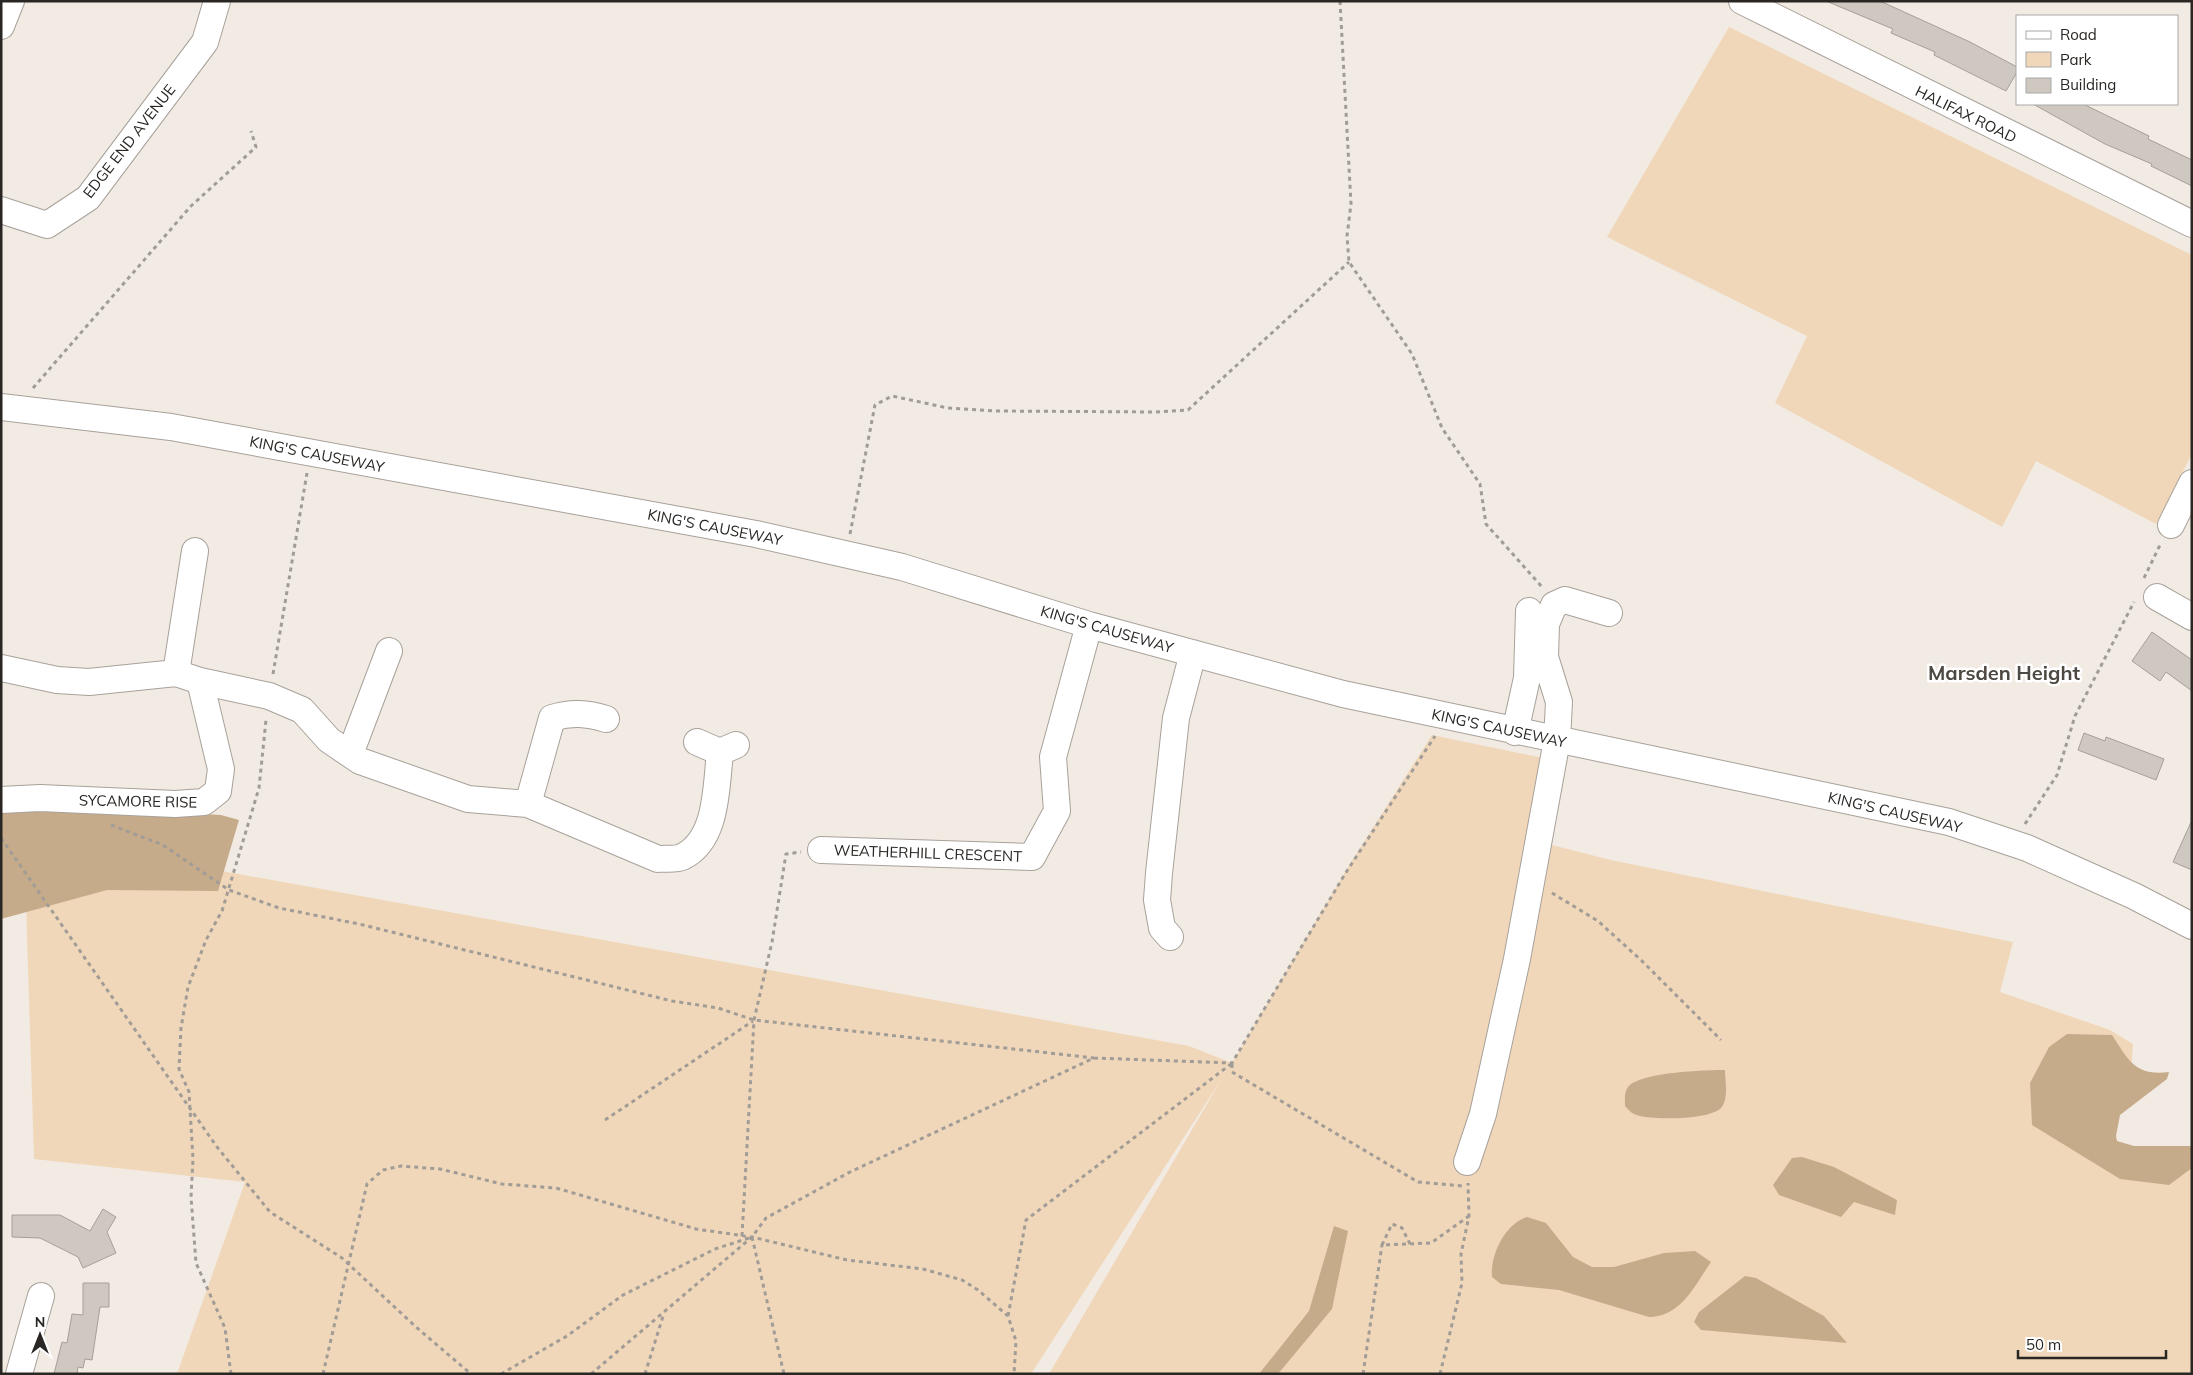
<svg xmlns="http://www.w3.org/2000/svg" width="2193" height="1375" font-family="Mulish,sans-serif">
	<style>
		.green { fill: #f1d7b9 }
		.forest { fill: #c6ab8b }
		.building { fill: #cfc8c1; stroke: #a59f98 }
		.lines { fill: none; stroke-linecap: round; stroke-linejoin: round }
		.minor-casing { stroke: #a8a19a; stroke-width: 28 }
		.path { stroke: #a19c96; stroke-width: 3; stroke-dasharray: 4 4; stroke-linecap: butt }
		.minor { stroke: #fff; stroke-width: 26 }
		.labels { text-anchor: middle; dominant-baseline: central; stroke-width: 5; stroke-linejoin: round; paint-order: stroke }
		.street-label { font-size: 15px; fill: #292623; stroke: #fff }
		.district-label { font-size: 20px; font-weight: bold; fill: #4d4841; stroke: #fff }
	</style>
	<rect width="100%" height="100%" fill="#f2ebe3"/>
	<path class="green" d="M1729,27l463,228v199l-36,70 -120,-63 -34,66 -227,-124 32,-67 -200,-99z
		M1432,735l121,25 -17,81 75,19 402,82 -13,50 110,38 23,14 -2,26 -21,78 82,6v220h-1143l172,-294 -190,294h-854l68,-192 -211,-23 -9,-286 -24,-42 1188,215 43,17 116,-196z"/>
	<path class="forest" d="M42,805l179,10 18,5 -21,71 -111,-1 -106,29v-109z
		M2067,1034l45,1c17,26 23,41 57,37l-2,7 -47,36 -4,21 1,5 17,5h58v22l-23,17 -49,-6 -88,-54 -2,-42 19,-36z
		M1725,1070c0,11 4,29 -4,38 -11,12 -72,13 -87,6 -3,-1 -6,-5 -9,-8 0,-7 -1,-13 3,-19 12,-15 77,-17 97,-17z
		M1802,1157l32,10 63,33 -2,15 -41,-13 -13,15 -62,-22 -6,-10 19,-27z
		M1527,1217l19,6 27,34 19,10h22l50,-14 31,-2 16,11c-16,23 -30,55 -62,55l-90,-27 -58,-6 -9,-7c-2,-22 13,-53 35,-60z
		M1334,1226l14,5 -16,78 -54,65h-19l50,-63z
		M1745,1276l11,2 68,38 23,27 -146,-13 -7,-8 5,-10z"/>
	<path class="building" d="M1826,1h54l90,41 47,25v5l-11,19 -72,-36 1,-3 -44,-19 2,-4z
		M2033,104h50l66,32 -1,3 44,21v26l-41,-20 1,-2 -47,-20z
		M2152,632l40,28v31l-26,-19 -6,9 -28,-20z
		M2084,733l21,8 1,-4 58,22 -8,21 -78,-30z
		M2192,820v50l-19,-8z
		M103,1209l13,8 -9,15 9,21 -33,15 -5,-11 -38,-19 -28,-1v-22h48l30,16z
		M83,1283h26v24h-9l-8,53 -7,-1 -2,9 -5,-1 -1,7h-23l8,-32 5,1 5,-29 11,1z"/>
	<g class="lines">
		<defs>
			<path id="minor" d="M1742,1l450,223
				M1,26l10,-25
				M1,210l46,15 41,-27 117,-156 12,-41
				M1,407l170,20 585,107 146,33 187,58 254,69 606,128 78,26 107,48 58,30
				M2171,525l21,-42
				M2157,597l35,20
				M1,668l56,12 32,2 87,-9 24,8 69,15 33,14 27,30 31,21 108,38 60,5 130,55c7,-1 17,1 24,-2 36,-17 34,-71 38,-105
				M176,673l19,-122
				M1515,732l12,-54 2,-67
				M697,742l23,10 16,-7
				M350,754l39,-103
				M1,800l39,-2 135,6 29,-2 14,-11 3,-22 -21,-88
				M528,804l24,-86c19,-6 35,-5 54,1
				M821,850l211,7 25,-46 -4,-54 36,-132
				M1170,937l-8,-9 -5,-28 2,-27 17,-155 17,-65
				M1467,1162l16,-48 34,-155 40,-219 2,-38 -14,-45 1,-33 8,-19 11,-5 44,13
				M19,1374l22,-78"/>
		</defs>
		<use href="#minor" class="minor-casing"/>
		<path class="path" d="M1340,1l11,203 -4,32 2,26 63,92 30,74 38,56 6,40 57,64
			M33,388l158,-182 65,-59 -5,-16
			M850,534l25,-129 17,-9 56,12 48,3 160,1 32,-2 161,-148
			M2144,578l17,-35
			M273,674l34,-201
			M2025,824l32,-49 18,-59 59,-114
			M111,825l52,20 66,45 50,18 80,16 313,77 46,7 36,12 340,38
			M1,838l216,309 53,65 72,46 74,69 55,47
			M1552,893l46,28 44,40 79,79
			M1232,1064v8l186,110 45,4
			M605,1120l148,-99
			M742,1236l12,-216 18,-78 14,-88 15,-2
			M752,1237l32,137
			M1410,1244l-8,-16 -10,-4 -10,21 49,-2 38,-27
			M1008,1316l18,-96 205,-156
			M231,1374l-6,-46 -29,-65 -5,-66 2,-38 -4,-67 -10,-23 2,-41 7,-41 18,-47 16,-29 37,-123 7,-68
			M323,1374l44,-190 16,-14 18,-4 39,3 62,15 54,4 140,41 56,8 95,23 76,9 39,11 16,10 30,26 8,25 -2,33
			M501,1374l66,-38 56,-41 92,-46 34,-11
			M591,1374l161,-137 14,-19 84,-46 244,-114 138,5 113,-189 90,-138
			M645,1374l19,-61
			M1363,1374l19,-129
			M1440,1374l22,-91 -1,-29 8,-38 -1,-33"/>
		<use href="#minor" class="minor"/>
	</g>
	<g class="labels">
		<g class="street-label">
			<text transform="translate(1966 114) rotate(26)">HALIFAX ROAD</text>
			<text transform="translate(129 141) rotate(-52)">EDGE END AVENUE</text>
			<text transform="translate(317 454) rotate(11)">KING'S CAUSEWAY</text>
			<text transform="translate(715 527) rotate(11)">KING'S CAUSEWAY</text>
			<text transform="translate(1107 629) rotate(16)">KING'S CAUSEWAY</text>
			<text transform="translate(1499 728) rotate(12)">KING'S CAUSEWAY</text>
			<text transform="translate(138 801) rotate(1)">SYCAMORE RISE</text>
			<text transform="translate(1895 812) rotate(13)">KING'S CAUSEWAY</text>
			<text transform="translate(928 853) rotate(2)">WEATHERHILL CRESCENT</text>
		</g>
		<g class="district-label">
			<text x="2004" y="672">Marsden Height</text>
		</g>
	</g>
	<rect width="2193" height="1375" fill="none" stroke="#292623" stroke-width="5"/>
	<rect x="2016" y="15" width="162" height="90" fill="#ffffff" stroke="#a9a8a7"/>
	<rect x="2026" y="31" width="25" height="8" fill="#ffffff" stroke="#a9a8a7"/>
	<text x="2060" y="40" font-size="15" fill="#292623">Road</text>
	<rect x="2026" y="52" width="25" height="15" fill="#f1d7b9" stroke="#a9a8a7"/>
	<text x="2060" y="65" font-size="15" fill="#292623">Park</text>
	<rect x="2026" y="78" width="25" height="15" fill="#cfc8c1" stroke="#a9a8a7"/>
	<text x="2060" y="90" font-size="15" fill="#292623">Building</text>
	<g transform="translate(40 1335)" stroke="#ffffff" stroke-width="4" paint-order="stroke">
	<path d="M0-4L9 19L0 12L-9 19Z" fill="#292623"/>
	<text y="-8" font-size="14" font-weight="bold" text-anchor="middle" fill="#292623">N</text>
	</g>
	<path d="M2018 1350v8h148v-8" fill="none" stroke="#292623" stroke-width="2.5"/>
	<text x="2026" y="1350" font-size="15" fill="#292623" stroke="#ffffff" stroke-width="4" paint-order="stroke">50 m</text>
</svg>
